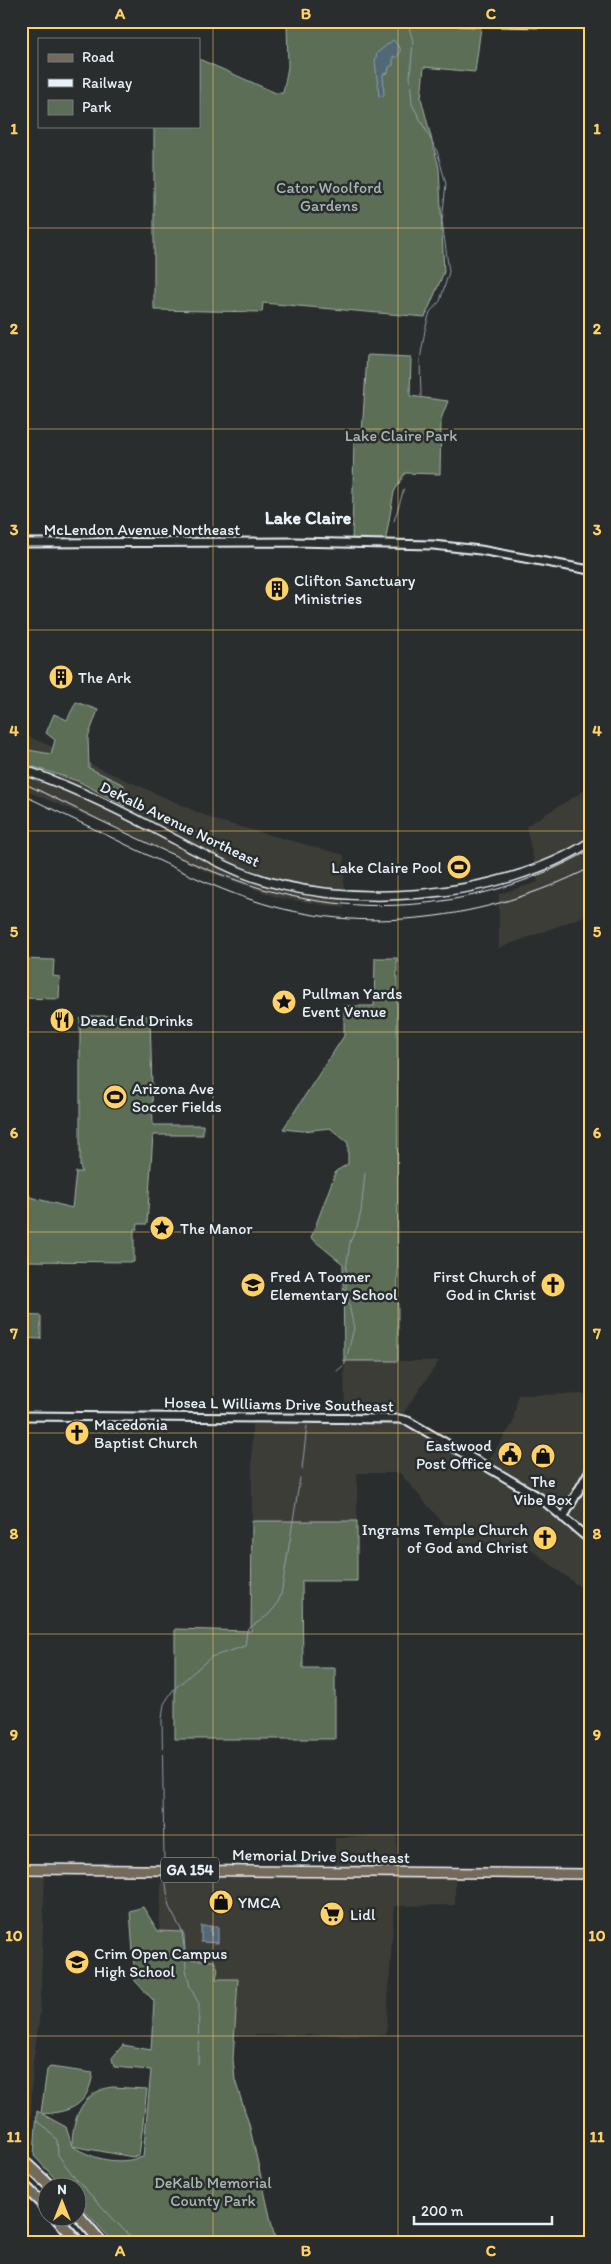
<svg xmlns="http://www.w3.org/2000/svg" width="611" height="2264" font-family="Itim,sans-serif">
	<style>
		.built { fill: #3e3c39 }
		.green { fill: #5c6e57; stroke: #a2b0a8 }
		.water { fill: #536877; stroke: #8f9fab }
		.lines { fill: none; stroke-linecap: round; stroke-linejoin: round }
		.stream { stroke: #8f9fab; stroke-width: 1 }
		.tertiary-casing { stroke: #e8f1f8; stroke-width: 11 }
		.secondary-casing { stroke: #e8f1f8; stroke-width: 11 }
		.primary-casing { stroke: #e8f1f8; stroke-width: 12 }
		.trunk-casing { stroke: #e8f1f8; stroke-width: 12 }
		.motorway-casing { stroke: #e8f1f8; stroke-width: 14 }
		.tertiary { stroke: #2a2d2e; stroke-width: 7 }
		.secondary { stroke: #2a2d2e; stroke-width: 8 }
		.primary { stroke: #736b5a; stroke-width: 9 }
		.trunk { stroke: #736b5a; stroke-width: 9 }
		.motorway { stroke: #736b5a; stroke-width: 10 }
		.rail { stroke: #e8f1f8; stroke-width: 1 }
		.grid { fill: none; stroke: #ffd166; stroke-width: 1; stroke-opacity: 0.55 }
		.labels { text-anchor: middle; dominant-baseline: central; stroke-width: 5; stroke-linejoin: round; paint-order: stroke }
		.shield { fill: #2a2d2e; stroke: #afb6bb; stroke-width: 1 }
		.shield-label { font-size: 15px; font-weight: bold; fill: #e8f1f8 }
		.park-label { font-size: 16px; fill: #a9b6b0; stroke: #2a2d2e }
		.street-label { font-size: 16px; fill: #e8f1f8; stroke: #2a2d2e }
		.poi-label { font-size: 16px; fill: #e8f1f8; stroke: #2a2d2e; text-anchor: start }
		.neighbourhood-label { font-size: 18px; font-weight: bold; fill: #e8f1f8; stroke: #2a2d2e }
		.neatline { fill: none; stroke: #ffd166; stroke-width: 2 }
		.grid-label { font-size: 16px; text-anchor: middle; font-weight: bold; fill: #ffd166 }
	</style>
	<rect width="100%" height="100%" fill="#2a2d2e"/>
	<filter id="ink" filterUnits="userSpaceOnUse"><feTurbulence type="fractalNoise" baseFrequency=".02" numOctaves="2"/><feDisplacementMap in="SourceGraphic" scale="10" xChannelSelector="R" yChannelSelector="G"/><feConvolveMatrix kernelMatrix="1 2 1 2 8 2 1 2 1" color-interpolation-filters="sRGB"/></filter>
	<g filter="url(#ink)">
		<path class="built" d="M21,733l194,87 129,35v53l-65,-10 -74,-27 -79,-39 -105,-43z
			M590,787v127l-91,34v-54l39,-12 -12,-56z
			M344,1361h95l-39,57 89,42 24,-37 5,-28 72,-1v201l-67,-52h-63l-60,-70h-43v48h-105v-108l93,2z
			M397,1836l-1,34 59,2v33l-61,1 -8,129h-151l3,-56 -81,-1 5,-110 173,1v-32z
			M21,1867h24l-5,147 -7,48 -3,76 -9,-8z"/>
		<path class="green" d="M287,21h146l48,6 -6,45 -51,-5 -3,31 18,70 5,104 -19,45 -162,-14 -1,9 -108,-2v-184h45v-67l77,34h7l5,-26z
			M367,355l44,2 -1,39 38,5 -7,18 -1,55 -35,-1 -11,19 -9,51 -33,-1 2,-107 8,-1z
			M76,702l22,8 -10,27 1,31 35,17 1,21 -47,-25 -54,-17 4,-14 23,4 4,-14 -9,-7 8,-19 13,6z
			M375,958h22l1,403h-54l-1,-97 -32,-26 25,-67 12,-7v-21l-18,-15 -27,3 -20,-2 61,-93v-30h30z
			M21,959l33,1 -1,16 7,1 -1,22 -38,-1z
			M86,1016h64l3,109h50v10h-50l-6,89h-9l-1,5h-3v33l-113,-1v-125l3,5 1,40 5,16 42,11 4,-36h6l-2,-6v-147z
			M21,1315l20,1v23l-20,-1z
			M252,1521h105v60h-55l1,87h32v71h-160v-110l76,2z
			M143,1907l15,24 24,1 4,27 28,2 4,8 -2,10h22l-5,80 2,21 14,44 27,119h-162l-36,-40v-17h-16l-28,-30 3,-45 4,2 6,-43 3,-3 43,6c-5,32 -21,39 -51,41l24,13 6,19c23,14 45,19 71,11l8,-87 -37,-3 -2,-9 11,-13 28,5 3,-49 -19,-20 -5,-70z
			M112,2087l35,2 -8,67 -6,1 -61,-11c0,-28 11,-55 40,-59z"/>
		<path class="water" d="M393,40l7,8v5l-4,5 -3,-2v9l-4,2 -1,6 -5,1 1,22h-5l-4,-35 2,-8z
			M466,859l1,12 -15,1 -1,-9z
			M201,1926h10v10l1,-10h6v17l-17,-1z"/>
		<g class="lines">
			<path class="stream" d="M407,21l6,20 -3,37 2,26 25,47 9,33 -4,37 7,51 -9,29 -10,11 -5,18 -5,30 1,36
				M394,521l10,-32
				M337,1371l8,-7 9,-36 -8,-37v-22l4,-27 7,-15 4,-15 4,-39
				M302,1469l5,-43
				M164,1860l-2,-141 2,-15 9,-14 38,-33 34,-11 2,-16 21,-15 8,-9 5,-11 19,-117
				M165,1876l4,31 15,28 2,34 4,18 9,17 -1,60
				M21,2108l1,1
				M35,2120l9,6 13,14 1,15 17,23 61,65
				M219,2239l1,4"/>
			<defs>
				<path id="tertiary" d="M21,543l273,-1 139,3 47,5 110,20
					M21,1416l378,3 9,2 131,76 51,43
					M563,1518l27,-48"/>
				<path id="secondary" d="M21,769c47,16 91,37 134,60 29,15 58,32 88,44 98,39 258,27 347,-31"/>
				<path id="primary" d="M21,1869l569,5"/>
				<path id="trunk" d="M461,21l129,2"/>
				<path id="motorway" d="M21,2159l29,27
					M21,2183l27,26
					M78,2215l24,28
					M55,2216l24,27"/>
			</defs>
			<use href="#tertiary" class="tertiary-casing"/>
			<use href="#secondary" class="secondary-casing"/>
			<use href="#primary" class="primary-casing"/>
			<use href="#trunk" class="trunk-casing"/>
			<use href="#motorway" class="motorway-casing"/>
			<use href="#tertiary" class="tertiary"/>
			<use href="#secondary" class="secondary"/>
			<use href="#primary" class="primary"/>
			<use href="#trunk" class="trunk"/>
			<use href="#motorway" class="motorway"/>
			<path class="rail" d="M21,782c77,36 158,81 239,106 109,33 231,19 330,-38
				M21,794c39,19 78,37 116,56 38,18 75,37 115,50 111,37 235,20 338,-32"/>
		</g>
	</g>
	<path class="grid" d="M213,21v2222M398,21v2222M21,228h569M21,429h569M21,630h569M21,831h569M21,1032h569M21,1232h569M21,1433h569M21,1634h569M21,1835h569M21,2036h569"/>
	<defs>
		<symbol id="building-disc" viewBox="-11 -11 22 22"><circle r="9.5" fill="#ffd166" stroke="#2a2d2e"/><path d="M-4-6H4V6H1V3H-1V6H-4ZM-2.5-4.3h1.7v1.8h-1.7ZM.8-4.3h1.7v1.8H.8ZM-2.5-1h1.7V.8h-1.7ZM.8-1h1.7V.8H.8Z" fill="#111"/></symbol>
		<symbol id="stadium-disc" viewBox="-11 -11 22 22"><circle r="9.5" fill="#ffd166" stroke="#2a2d2e"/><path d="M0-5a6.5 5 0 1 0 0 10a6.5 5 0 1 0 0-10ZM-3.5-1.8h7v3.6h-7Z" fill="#111"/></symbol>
		<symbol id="sight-disc" viewBox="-11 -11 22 22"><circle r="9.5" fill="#ffd166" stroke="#2a2d2e"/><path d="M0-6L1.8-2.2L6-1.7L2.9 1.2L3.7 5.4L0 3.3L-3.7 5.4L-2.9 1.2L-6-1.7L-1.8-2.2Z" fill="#111"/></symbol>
		<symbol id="restaurant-disc" viewBox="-11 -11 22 22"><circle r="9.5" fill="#ffd166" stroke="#2a2d2e"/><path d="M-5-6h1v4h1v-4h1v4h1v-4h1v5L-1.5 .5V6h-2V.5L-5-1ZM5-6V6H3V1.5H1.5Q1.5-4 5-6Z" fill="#111"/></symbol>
		<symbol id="school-disc" viewBox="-11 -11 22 22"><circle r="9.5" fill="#ffd166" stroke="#2a2d2e"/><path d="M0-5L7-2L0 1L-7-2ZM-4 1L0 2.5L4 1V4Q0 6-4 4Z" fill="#111"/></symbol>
		<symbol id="church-disc" viewBox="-11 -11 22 22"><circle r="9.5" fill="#ffd166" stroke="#2a2d2e"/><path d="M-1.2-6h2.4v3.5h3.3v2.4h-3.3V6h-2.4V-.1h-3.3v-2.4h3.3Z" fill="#111"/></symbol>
		<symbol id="civic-disc" viewBox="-11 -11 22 22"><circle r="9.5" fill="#ffd166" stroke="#2a2d2e"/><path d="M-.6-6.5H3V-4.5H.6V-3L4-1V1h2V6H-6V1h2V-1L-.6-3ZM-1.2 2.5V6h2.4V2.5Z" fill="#111"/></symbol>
		<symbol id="shop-disc" viewBox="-11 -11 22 22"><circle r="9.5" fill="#ffd166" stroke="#2a2d2e"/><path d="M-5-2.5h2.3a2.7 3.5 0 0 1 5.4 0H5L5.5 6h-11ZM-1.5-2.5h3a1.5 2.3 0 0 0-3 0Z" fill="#111"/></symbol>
		<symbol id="supermarket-disc" viewBox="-11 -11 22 22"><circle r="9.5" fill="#ffd166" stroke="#2a2d2e"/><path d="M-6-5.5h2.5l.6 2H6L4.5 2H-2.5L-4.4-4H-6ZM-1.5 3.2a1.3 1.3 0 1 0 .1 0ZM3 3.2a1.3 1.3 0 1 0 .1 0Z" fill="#111"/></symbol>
	</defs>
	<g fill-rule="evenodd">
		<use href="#building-disc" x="263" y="575" width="28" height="28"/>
		<use href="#building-disc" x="47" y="663" width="28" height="28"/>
		<use href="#stadium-disc" x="445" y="853" width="28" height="28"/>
		<use href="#sight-disc" x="270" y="988" width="28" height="28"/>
		<use href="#restaurant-disc" x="48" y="1006" width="28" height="28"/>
		<use href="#stadium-disc" x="101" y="1083" width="28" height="28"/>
		<use href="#sight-disc" x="148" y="1214" width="28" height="28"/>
		<use href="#school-disc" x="239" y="1271" width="28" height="28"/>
		<use href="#church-disc" x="539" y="1271" width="28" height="28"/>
		<use href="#church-disc" x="63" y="1419" width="28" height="28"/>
		<use href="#civic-disc" x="496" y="1440" width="28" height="28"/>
		<use href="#shop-disc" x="529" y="1442" width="28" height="28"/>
		<use href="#church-disc" x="531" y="1524" width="28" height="28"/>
		<use href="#shop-disc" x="207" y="1888" width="28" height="28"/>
		<use href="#supermarket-disc" x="318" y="1900" width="28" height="28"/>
		<use href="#school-disc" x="63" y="1948" width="28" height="28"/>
	</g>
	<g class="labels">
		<rect class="shield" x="161" y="1857.5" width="58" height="25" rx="4"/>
		<g class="shield-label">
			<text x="190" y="1870">GA 154</text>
		</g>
		<g class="park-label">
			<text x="329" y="187">Cator Woolford<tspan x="329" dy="18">Gardens</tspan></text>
			<text x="401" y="435">Lake Claire Park</text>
			<text x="213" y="2182">DeKalb Memorial<tspan x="213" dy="18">County Park</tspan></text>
		</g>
		<g class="street-label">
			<text x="142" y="529">McLendon Avenue Northeast</text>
			<text transform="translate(180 824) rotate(26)">DeKalb Avenue Northeast</text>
			<text transform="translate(279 1404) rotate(1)">Hosea L Williams Drive Southeast</text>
			<text transform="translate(321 1856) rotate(1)">Memorial Drive Southeast</text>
		</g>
		<g class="poi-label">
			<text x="294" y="580">Clifton Sanctuary<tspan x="294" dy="18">Ministries</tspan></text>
			<text x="78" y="677">The Ark</text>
			<text x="442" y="867" text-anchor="end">Lake Claire Pool</text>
			<text x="302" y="993">Pullman Yards<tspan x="302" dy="18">Event Venue</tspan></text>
			<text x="80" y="1020">Dead End Drinks</text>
			<text x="132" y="1088">Arizona Ave<tspan x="132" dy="18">Soccer Fields</tspan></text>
			<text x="180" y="1228">The Manor</text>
			<text x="270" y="1276">Fred A Toomer<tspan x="270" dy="18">Elementary School</tspan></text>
			<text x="536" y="1276" text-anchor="end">First Church of<tspan x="536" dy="18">God in Christ</tspan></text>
			<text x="94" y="1424">Macedonia<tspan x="94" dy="18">Baptist Church</tspan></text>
			<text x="492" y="1445" text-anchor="end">Eastwood<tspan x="492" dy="18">Post Office</tspan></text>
			<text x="543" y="1481" text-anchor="middle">The<tspan x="543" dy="18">Vibe Box</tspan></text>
			<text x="528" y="1529" text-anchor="end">Ingrams Temple Church<tspan x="528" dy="18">of God and Christ</tspan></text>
			<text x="238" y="1902">YMCA</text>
			<text x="350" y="1914">Lidl</text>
			<text x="94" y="1953">Crim Open Campus<tspan x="94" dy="18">High School</tspan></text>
		</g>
		<g class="neighbourhood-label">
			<text x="308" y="518">Lake Claire</text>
		</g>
	</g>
	<rect width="611" height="2264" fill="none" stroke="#2a2d2e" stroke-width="55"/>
	<rect x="38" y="38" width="162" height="90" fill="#2a2d2e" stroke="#767b7f"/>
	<rect x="48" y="54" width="25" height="8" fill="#736b5a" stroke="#767b7f"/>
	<text x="82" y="62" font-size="15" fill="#e8f1f8">Road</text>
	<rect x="48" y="79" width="25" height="8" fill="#e8f1f8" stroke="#767b7f"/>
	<text x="82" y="88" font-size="15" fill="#e8f1f8">Railway</text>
	<rect x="48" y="100" width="25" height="15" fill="#5c6e57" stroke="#767b7f"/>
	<text x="82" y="112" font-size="15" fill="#e8f1f8">Park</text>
	<g transform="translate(62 2202)"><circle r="24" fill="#2a2d2e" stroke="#767b7f"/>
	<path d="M0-4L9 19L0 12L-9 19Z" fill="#ffd166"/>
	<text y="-8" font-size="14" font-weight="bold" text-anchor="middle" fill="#e8f1f8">N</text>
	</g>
	<path d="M414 2216v8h138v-8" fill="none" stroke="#e8f1f8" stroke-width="2.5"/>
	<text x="421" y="2216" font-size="15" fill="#e8f1f8" stroke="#2a2d2e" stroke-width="4" paint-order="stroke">200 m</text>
	<rect x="28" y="28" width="556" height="2208" class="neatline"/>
	<g class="grid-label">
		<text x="120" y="19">A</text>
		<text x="306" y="19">B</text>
		<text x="491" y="19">C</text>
		<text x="14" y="134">1</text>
		<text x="597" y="134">1</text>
		<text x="14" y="334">2</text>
		<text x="597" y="334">2</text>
		<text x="14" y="535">3</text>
		<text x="597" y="535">3</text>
		<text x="14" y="736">4</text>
		<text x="597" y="736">4</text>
		<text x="14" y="937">5</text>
		<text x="597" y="937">5</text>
		<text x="14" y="1138">6</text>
		<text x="597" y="1138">6</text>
		<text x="14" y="1339">7</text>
		<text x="597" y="1339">7</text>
		<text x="14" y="1539">8</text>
		<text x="597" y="1539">8</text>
		<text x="14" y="1740">9</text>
		<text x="597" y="1740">9</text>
		<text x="14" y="1941">10</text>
		<text x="597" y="1941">10</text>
		<text x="14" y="2142">11</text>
		<text x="597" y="2142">11</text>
		<text x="120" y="2256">A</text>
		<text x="306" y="2256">B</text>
		<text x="491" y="2256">C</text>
	</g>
</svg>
